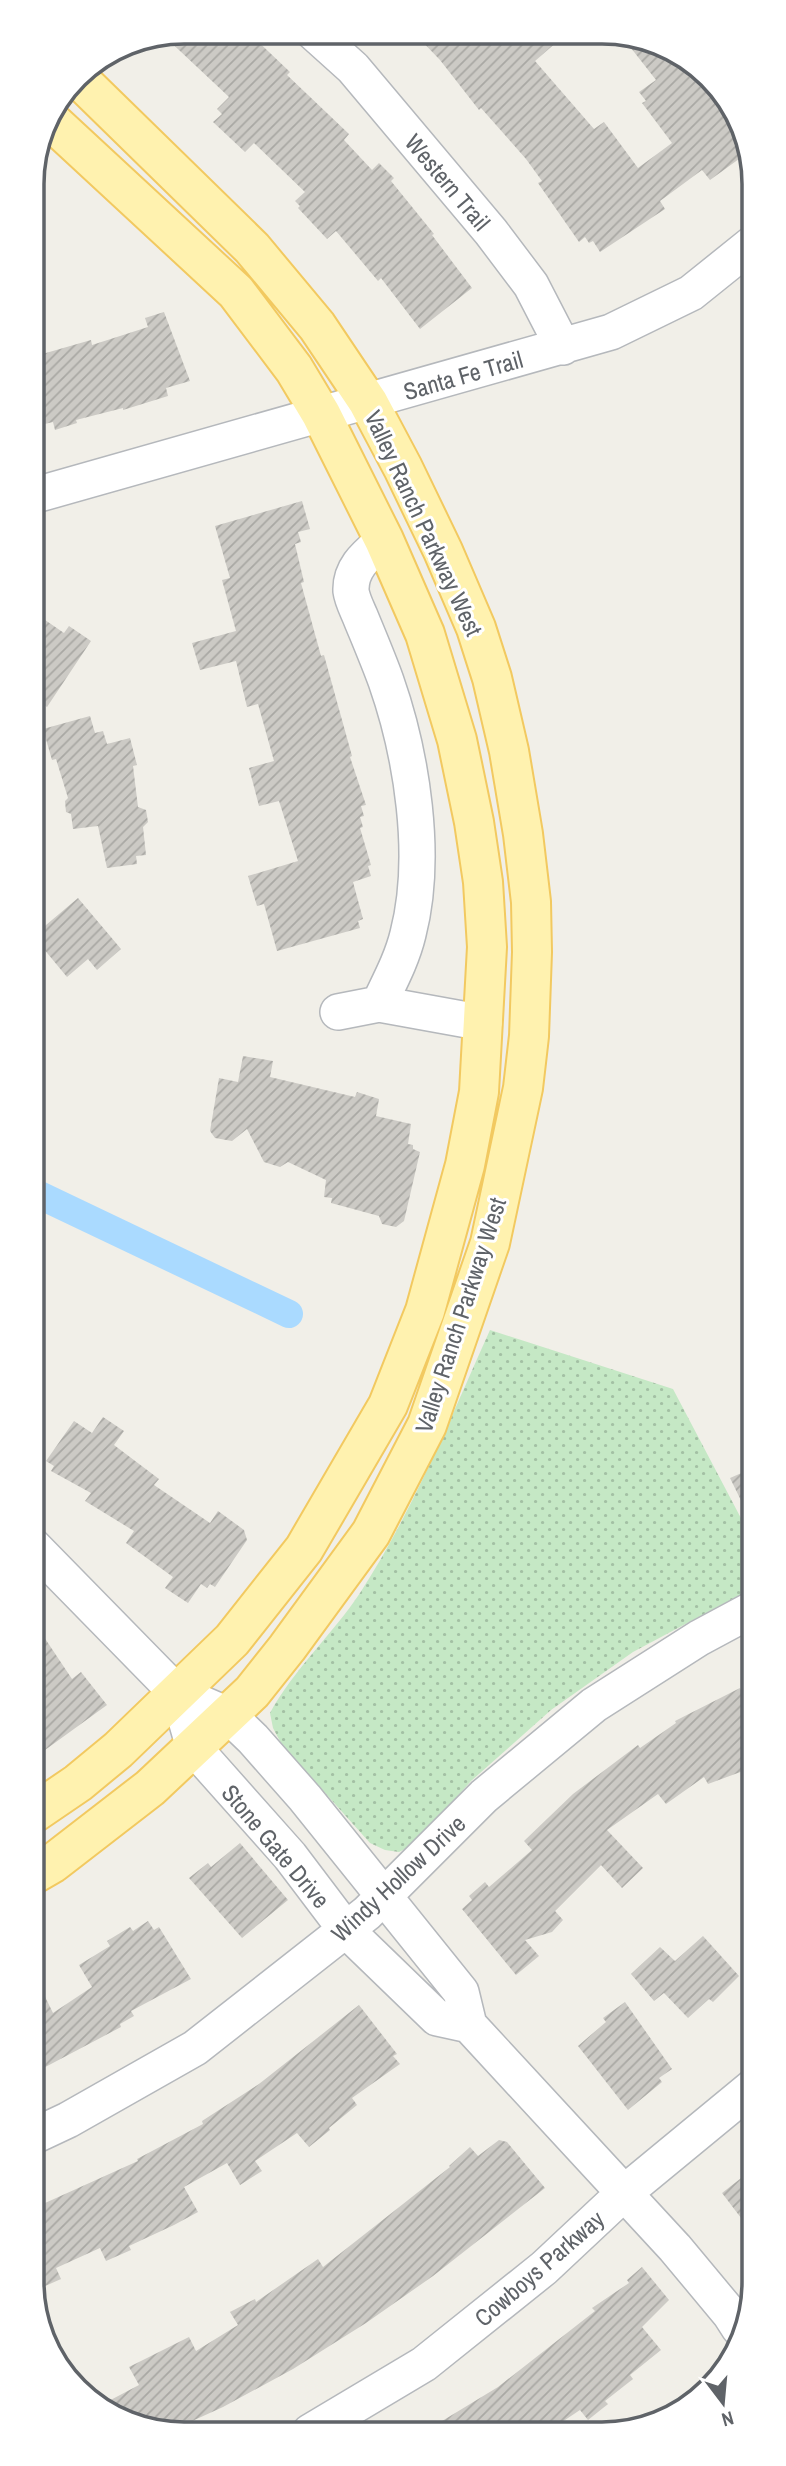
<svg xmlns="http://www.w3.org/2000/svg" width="786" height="2466" font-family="'Archivo Narrow',sans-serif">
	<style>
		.grass { fill: url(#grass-dots) }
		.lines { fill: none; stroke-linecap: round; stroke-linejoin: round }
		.canal { stroke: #aadaff; stroke-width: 28 }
		.building { fill: url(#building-hatch) }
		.minor-casing { stroke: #b5b8bc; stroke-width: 38 }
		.major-casing { stroke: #f2c960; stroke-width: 42 }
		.minor { stroke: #fff; stroke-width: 35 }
		.major { stroke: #fff2af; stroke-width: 38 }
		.labels { text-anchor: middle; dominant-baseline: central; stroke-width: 6; stroke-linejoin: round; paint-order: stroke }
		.street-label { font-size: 24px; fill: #5f6368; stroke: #fff }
		.rim { fill: none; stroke: #5f6368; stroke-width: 3.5 }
	</style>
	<defs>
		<pattern id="grass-dots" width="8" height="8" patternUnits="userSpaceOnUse" patternTransform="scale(1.75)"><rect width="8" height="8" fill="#c5e8c5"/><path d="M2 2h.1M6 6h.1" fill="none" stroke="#a3c0a4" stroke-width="1.8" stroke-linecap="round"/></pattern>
		<pattern id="building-hatch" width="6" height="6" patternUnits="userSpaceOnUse" patternTransform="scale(1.75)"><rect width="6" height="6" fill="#cccac5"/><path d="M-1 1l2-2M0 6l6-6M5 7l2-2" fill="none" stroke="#a9a8a4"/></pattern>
	</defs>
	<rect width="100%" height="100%" fill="#f1efe8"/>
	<path class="grass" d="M490,1330l183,59 80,152v47l-120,64 -82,58 -80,71 -56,63 -16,8 -14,-2 -15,-7 -88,-98 -9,-17 -3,-15c24,-44 62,-78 90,-120 53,-82 90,-174 130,-263z"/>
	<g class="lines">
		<path class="canal" d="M33,1192l256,122"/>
	</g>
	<path class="building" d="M183,32h65l42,40 -3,3 62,59 -5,6 28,30 7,-7 15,15 -3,3 43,53 -2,1 40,53 -52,41 -39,-51 -3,3 -42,-50 -9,8 -29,-31 2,-2 -5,-5 10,-9 -51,-49 -9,9 -32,-30 9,-8 -5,-5 12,-12 -66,-62z
		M414,33l152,1 -31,27 59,68 10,-7 34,46 34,-25 -30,-40 4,-2 -7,-9 17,-12 -36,-46 13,1 76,40 41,76 -40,29 -8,-10 -42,31 5,8 -65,43 -7,-11 -4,2 -4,-6 -6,5 -41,-59 4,-2 -16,-22 -45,-51 -2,2 -39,-50z
		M164,312l26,69 -24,7 2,8 -45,14v-2l-47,12 1,3 -22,7 -2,-8 -21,5v-70l59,-17 1,5 56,-18 -3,-9z
		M302,501l8,28 -12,3 3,10 -6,2 9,38 -3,1 20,73 3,-1 28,101 -2,1 16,48 -5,1 3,10 -4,1 3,10 -3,1 11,37 -3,1 3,10 -18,6 10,37 -5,2 2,7 -83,23 -13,-47 -7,2 -9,-30 50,-15 -19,-60 -20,5 -10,-38 25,-7 -16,-57 -11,3 -11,-46 -36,9 -8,-27 44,-12 -14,-51 8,-2 -15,-52z
		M32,611l32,22 5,-7 22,15 -44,66 -15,-10z
		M90,716l5,17 8,-2 4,13 23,-6 7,27 -4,1 5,41 8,3 2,12 -5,5 3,28 -10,1 1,8 -30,4 -9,-42 -25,3 -2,-15 -5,-2 -1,-11 3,-3 -12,-39 -4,1 -9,-31z
		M78,898l43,51 -24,21 -9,-11 -21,18 -34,-41z
		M243,1056l30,5 -3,16 85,20 2,-5 22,7 -3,17 35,8 -3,20 5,1v4l7,3 -16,69 -8,6 -14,-3 -3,-8 -48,-13 1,-5 -8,-1 2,-17 -38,-18 -8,5 -16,-5 -17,-33 -15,12 -17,-3 -5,-7 9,-53 19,4z
		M103,1417l21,14 -10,14 45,34 -5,6 56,38 8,-12 26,19 3,10 -32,47 -5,-3 -3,4 -6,-4 -13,19 -23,-15 8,-11 -47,-34 8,-12 -49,-30 6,-8 -40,-22 3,-5 -8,-5 28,-40 18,12z
		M753,1468v57l-23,-47z
		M34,1622l38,57 9,-7 26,33 -73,53z
		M740,1688l14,27v52l-46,17 -4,-7 -38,27 -8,-10 -51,36 36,38 -21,20 -21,-23 -46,46 8,9 -11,12 -27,8 14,16 -23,19 -54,-66 10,-9 -3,-4 16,-14 4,5 43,-37 -8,-9 49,-47 65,-49 2,3 36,-25 -1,-2z
		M240,1843l48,57 -46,38 -53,-60 19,-15 3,4z
		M148,1921l6,9 5,-3 32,52 -60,32 3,5 -14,8 1,3 -87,46v-99l19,39 39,-26 -13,-22 31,-19 -3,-5 23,-14 3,4z
		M703,1936l36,40 -26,26 -4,-3 -21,19 -24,-25 -10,8 -23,-27 29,-27 15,14z
		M625,2002l47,67 -13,9 3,4 -34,28 -50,-64 28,-24 -3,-4z
		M359,2005l38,49 -4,2 7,8 -48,34 5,7 -28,23 1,2 -21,17 -12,-14 -42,28 7,10 -22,14 -13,-22 -43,24 14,25 -24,13 -45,21 2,4 -25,11 -6,-13 -44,20 5,11 -27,12v-83l104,-47 -1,-2 66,-35 -1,-3 57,-37z
		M499,2140l8,2 38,46 -112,88 -67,47 -73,46 -70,38 -55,25h-15l-50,-28 36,-19 -10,-18 60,-30 7,14 42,-26 -8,-13 25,-13 1,3 62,-43 5,8 127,-100 -1,-1 21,-19 8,9z
		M754,2168v67l-32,-42z
		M642,2267l27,33 -27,27 19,23 -31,25 3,4 -28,22 3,3 -20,16 -8,-10 -33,22h-123l74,-45 97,-76 -3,-3 37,-25 -2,-3z"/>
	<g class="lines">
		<defs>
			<path id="minor" d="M313,32l40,36 138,164 40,53 32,62
				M32,496l579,-164 80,-39 61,-49
				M379,1004c11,-23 23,-45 29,-70 20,-77 4,-179 -22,-253 -8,-22 -17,-43 -26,-65 -3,-7 -8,-17 -9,-25 -1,-24 17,-37 33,-51
				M338,1012l41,-8 105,19
				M33,1546l144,147 51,22 25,24 52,59 156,194 8,33 206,223 55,66 9,14
				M186,1720l8,28 96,108 56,74 91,88 32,7
				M34,2136l34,-16 127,-72 172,-135 117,-117 110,-91 105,-67 54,-29
				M310,2432l114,-68 120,-96 79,-74 131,-108"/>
			<path id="major" d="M34,1813l44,-30 40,-33 114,-110 72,-91 84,-144 37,-94 40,-146 14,-73 8,-145 -4,-65 -9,-60 -17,-82 -32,-106 -41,-94 -63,-126 -27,-45 -58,-77 -189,-175
				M34,1874l19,-11 97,-75 102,-96 35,-44 84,-115 56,-108 63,-182 33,-155 6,-52 3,-84 -1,-50 -8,-68 -14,-83 -17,-73 -16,-50 -33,-77 -40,-83 -35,-66 -51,-76 -65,-78 -176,-172"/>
		</defs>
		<use href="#minor" class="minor-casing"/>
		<use href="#major" class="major-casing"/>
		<use href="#minor" class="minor"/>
		<use href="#major" class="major"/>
	</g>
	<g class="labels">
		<g class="street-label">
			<text transform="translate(448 182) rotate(50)">Western Trail</text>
			<text transform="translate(463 375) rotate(-16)">Santa Fe Trail</text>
			<text transform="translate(424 523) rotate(65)">Valley Ranch Parkway West</text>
			<text transform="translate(460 1315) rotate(-72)">Valley Ranch Parkway West</text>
			<text transform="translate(276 1846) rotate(50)">Stone Gate Drive</text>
			<text transform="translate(398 1878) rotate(-43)">Windy Hollow Drive</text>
			<text transform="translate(539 2268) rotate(-41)">Cowboys Parkway</text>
		</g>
	</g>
	<path d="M0 0H786V2466H0ZM184 44H602A140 140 0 0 1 742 184V2282A140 140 0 0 1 602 2422H184A140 140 0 0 1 44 2282V184A140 140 0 0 1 184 44Z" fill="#fff" fill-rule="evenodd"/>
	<path class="rim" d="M184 44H602A140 140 0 0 1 742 184V2282A140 140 0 0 1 602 2422H184A140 140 0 0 1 44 2282V184A140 140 0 0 1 184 44Z"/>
	<g transform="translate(723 2403) rotate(164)" stroke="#ffffff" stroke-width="5" paint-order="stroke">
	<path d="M0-5L12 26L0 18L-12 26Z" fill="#5f6368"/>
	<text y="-10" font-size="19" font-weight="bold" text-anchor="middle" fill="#5f6368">N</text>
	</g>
</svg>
